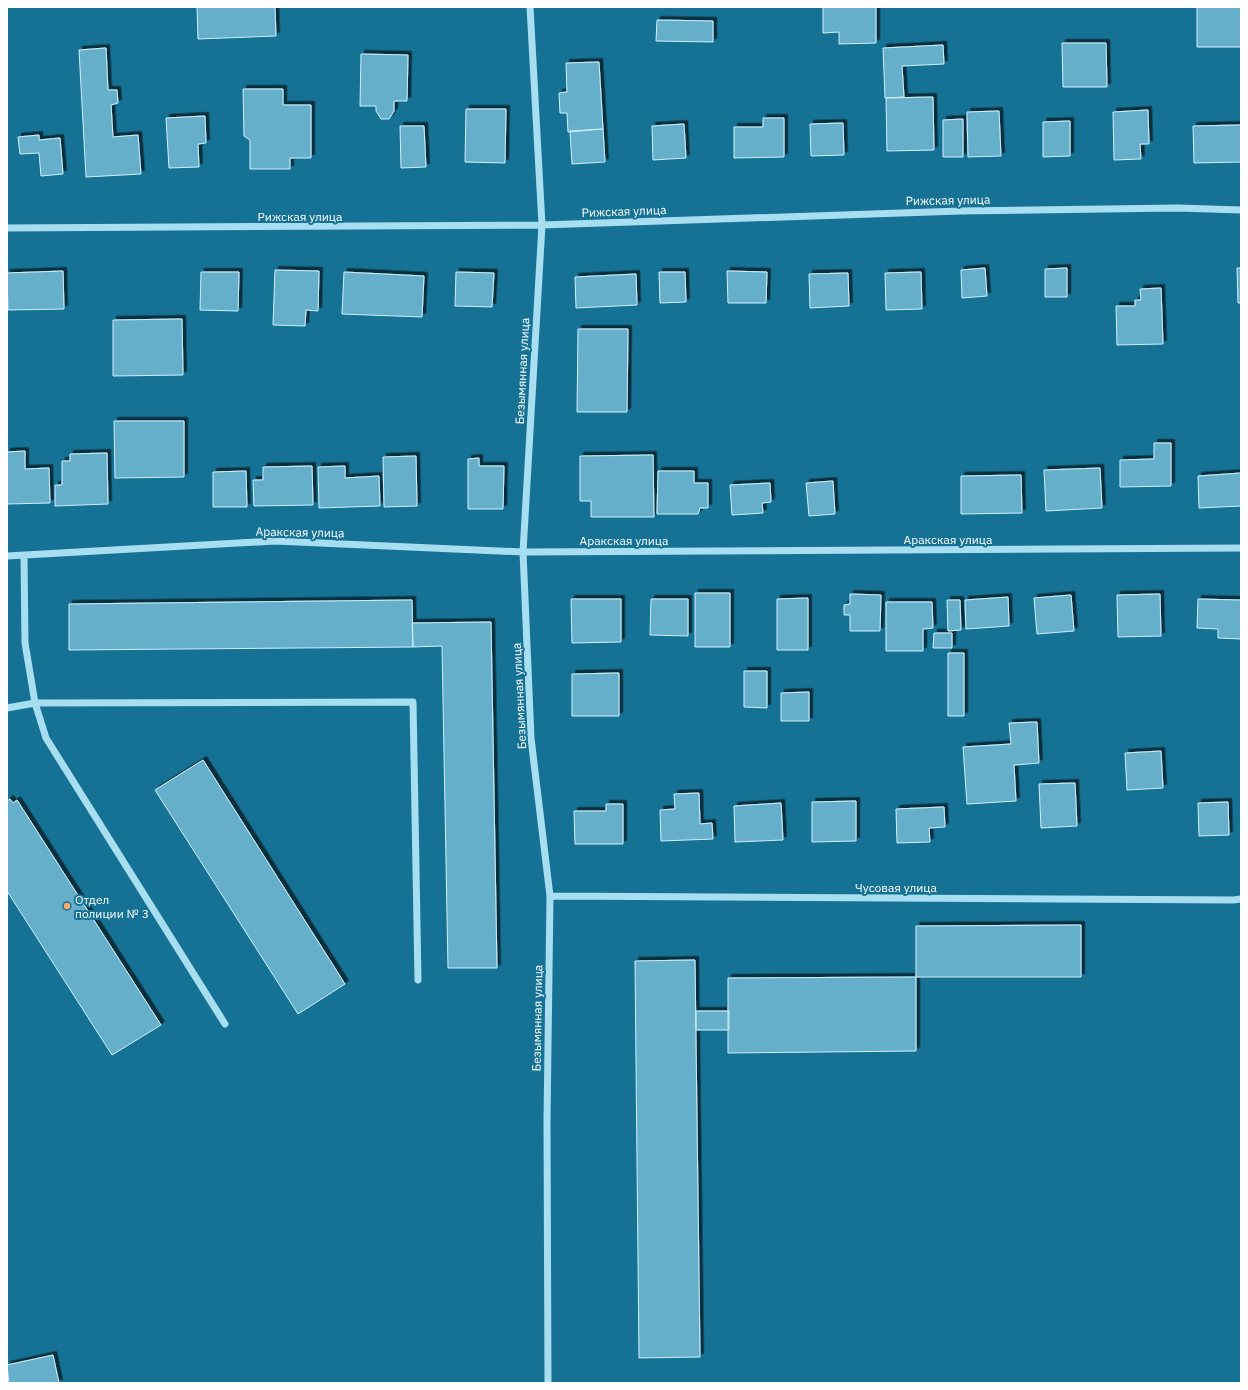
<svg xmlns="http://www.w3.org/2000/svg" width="1248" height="1390" font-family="'IBM Plex Sans',sans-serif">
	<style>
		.building { fill: #66afca; stroke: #cef0fc; filter: url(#shadow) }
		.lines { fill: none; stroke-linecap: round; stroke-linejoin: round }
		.minor { stroke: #a7def1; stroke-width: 7 }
		.poi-dot { fill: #ffa767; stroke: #167295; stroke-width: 1.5 }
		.labels { text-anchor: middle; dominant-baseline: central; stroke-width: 4; stroke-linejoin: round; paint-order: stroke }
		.street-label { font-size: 12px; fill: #fff; stroke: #167295 }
		.poi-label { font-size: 12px; fill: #fff; stroke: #167295; text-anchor: start }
	</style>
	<defs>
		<filter id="shadow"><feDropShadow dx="3.5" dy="-3.5" stdDeviation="0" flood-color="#0009"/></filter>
	</defs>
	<rect width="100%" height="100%" fill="#167295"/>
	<path class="building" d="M197,7h78l1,29 -78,3z
		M823,7h53v36l-37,1v-12l-16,1z
		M1197,7h44v40h-44z
		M657,20l56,1v21l-57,-1z
		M1062,43h44l1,44h-44z
		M943,45l1,19 -42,2 2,31 -19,1 -2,-50z
		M106,48l2,42h9l1,13 -7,2 2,32 25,-2 3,39 -55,3 -7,-127z
		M361,54l47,1 -1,46h-13v10l-5,8h-8l-5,-8v-5h-16z
		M599,62l4,67 -35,3 -1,-19h-7l-1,-20 8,-1 -1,-29z
		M243,89h40v16h28v53h-21v11h-40v-29l-6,-4z
		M933,97l1,53 -47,1 -1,-53z
		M466,109h40l-1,54 -40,-1z
		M1148,110l1,34h-9l1,15 -27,1 -1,-48z
		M999,111l2,45 -33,1 -1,-45z
		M205,116l1,27 -8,1 1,23 -30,1 -3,-50z
		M763,118h21v39l-50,1v-31h29z
		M963,119v38h-20v-37z
		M1070,121v35l-27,1v-35z
		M843,123l1,32 -33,1 -1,-32z
		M684,124l2,34 -33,2 -1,-34z
		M1241,125v37l-47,1 -1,-37z
		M400,126h24l2,41 -25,1z
		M603,129l2,33 -33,2 -2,-33z
		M39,135v5l21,-2 3,36 -22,2 -2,-23 -19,1 -2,-17z
		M985,268l2,28 -25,2 -1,-28z
		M1067,268v29h-22v-28z
		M1237,268h4v35h-3z
		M275,270l44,1 -1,40 -12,-1 -1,16 -32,-1z
		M63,271l1,38 -56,1 -1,-37z
		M727,271l40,1 -1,31h-38z
		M201,272h38l-1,39 -38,-1z
		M344,272l80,4 -2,41 -80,-3z
		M456,272l38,1 -2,34 -37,-1z
		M659,272h26l1,30 -26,1z
		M921,272l1,37 -36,1 -1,-37z
		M848,273l1,33 -39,2 -1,-34z
		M636,274l1,31 -61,3 -1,-31z
		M1161,288l2,56 -46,1 -1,-39h19v-6h6l-1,-11z
		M182,319l1,56 -70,1v-56z
		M578,329h50l-1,83h-50z
		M114,421h70v56l-69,1z
		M1154,443h17v43l-51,1v-27l34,-1z
		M25,451v18l24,-1 1,35 -43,1v-52z
		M107,453l1,51 -53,2v-21h7v-24h8v-7z
		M653,455l1,62h-63v-16h-11v-45z
		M416,456l1,50 -33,1 -1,-50z
		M479,458v8h25l-1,43h-35v-50z
		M312,466l1,39 -59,1 -1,-26h10v-13z
		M345,466v12l34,-2 1,30 -61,2 -1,-41z
		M1100,468l2,40 -56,3 -2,-41z
		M246,471l1,36h-34v-35z
		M658,471h36v12h14v25h-8l-2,6h-41z
		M1241,473v33l-42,2 -1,-32z
		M1021,475l1,38 -61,1v-38z
		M833,481l2,33 -26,2 -3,-33z
		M770,483l1,19 -9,1 1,10 -31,2 -2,-30z
		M695,593h35v54h-35z
		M850,594l31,1 -1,36h-30v-16h-6v-10l6,-1z
		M1160,594l1,42 -43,1 -1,-42z
		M1071,595l3,36 -37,3 -3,-36z
		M1008,597l1,29 -43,3 -1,-29z
		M808,598v52h-31v-51z
		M571,599h50v43l-49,1z
		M651,599h37v37l-38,-1z
		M1198,599l43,1v39l-23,-1v-9l-21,-1z
		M412,600l1,47 -344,3v-46z
		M947,600h13l1,30 -13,1z
		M886,602h46l1,26 -10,1v22h-37z
		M491,622l6,346h-49l-6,-322 -29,1 -1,-24z
		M934,633h18v15h-19z
		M948,653h16v63h-16z
		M744,671h23v37l-23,-1z
		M619,673v43h-47v-42z
		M809,692v29h-28v-28z
		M1037,722l2,41 -25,2 2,36 -49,3 -4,-57 48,-3 -2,-21z
		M1161,751l2,37 -36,2 -2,-37z
		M203,760l142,224 -47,30 -143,-224z
		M1075,783l2,43 -36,2 -2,-44z
		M699,793l1,31 12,-1 1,16 -52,2 -1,-31 15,-1 -1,-15z
		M10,799l3,4 4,-3 144,225 -49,30 -105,-164v-90z
		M856,801v40l-44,1v-40z
		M1228,802l1,33 -30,1 -1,-33z
		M781,803l2,37 -48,2 -1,-36z
		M606,804h17v40h-48l-1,-33h32z
		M944,807l1,20 -16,1 1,14 -33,1 -1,-34z
		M1081,925v52h-165v-51z
		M695,960l5,397 -61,1 -4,-397z
		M916,977v74l-188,2v-75z
		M696,1011h33v19h-33z
		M53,1355l6,28h-50l-2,-18z"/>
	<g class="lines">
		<path class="minor" d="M530,7l12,218 -19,327 8,186 19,158 -3,225 1,262
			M7,228l535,-3 418,-14 218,-3 63,2
			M7,556l268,-15 248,11 718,-4
			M24,556l1,87 10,60 11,35 179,286
			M7,708l28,-5 378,-1 5,278
			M550,896l683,4 8,-1"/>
	</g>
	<circle class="poi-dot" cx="67" cy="906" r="4"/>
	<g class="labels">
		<g class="street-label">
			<text transform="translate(948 200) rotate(-1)">Рижская улица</text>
			<text transform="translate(624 211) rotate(-2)">Рижская улица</text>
			<text x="300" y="216">Рижская улица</text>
			<text transform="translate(522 371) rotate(-87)">Безымянная улица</text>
			<text transform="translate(300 532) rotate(1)">Аракская улица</text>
			<text x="948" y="539">Аракская улица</text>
			<text x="624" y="540">Аракская улица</text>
			<text transform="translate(519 696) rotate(-93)">Безымянная улица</text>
			<text x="896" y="887">Чусовая улица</text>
			<text transform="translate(537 1018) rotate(-89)">Безымянная улица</text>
		</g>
		<g class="poi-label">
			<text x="75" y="899">Отдел<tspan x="75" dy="14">полиции № 3</tspan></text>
		</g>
	</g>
	<rect width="1248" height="1390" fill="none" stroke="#ffffff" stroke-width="16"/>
</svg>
